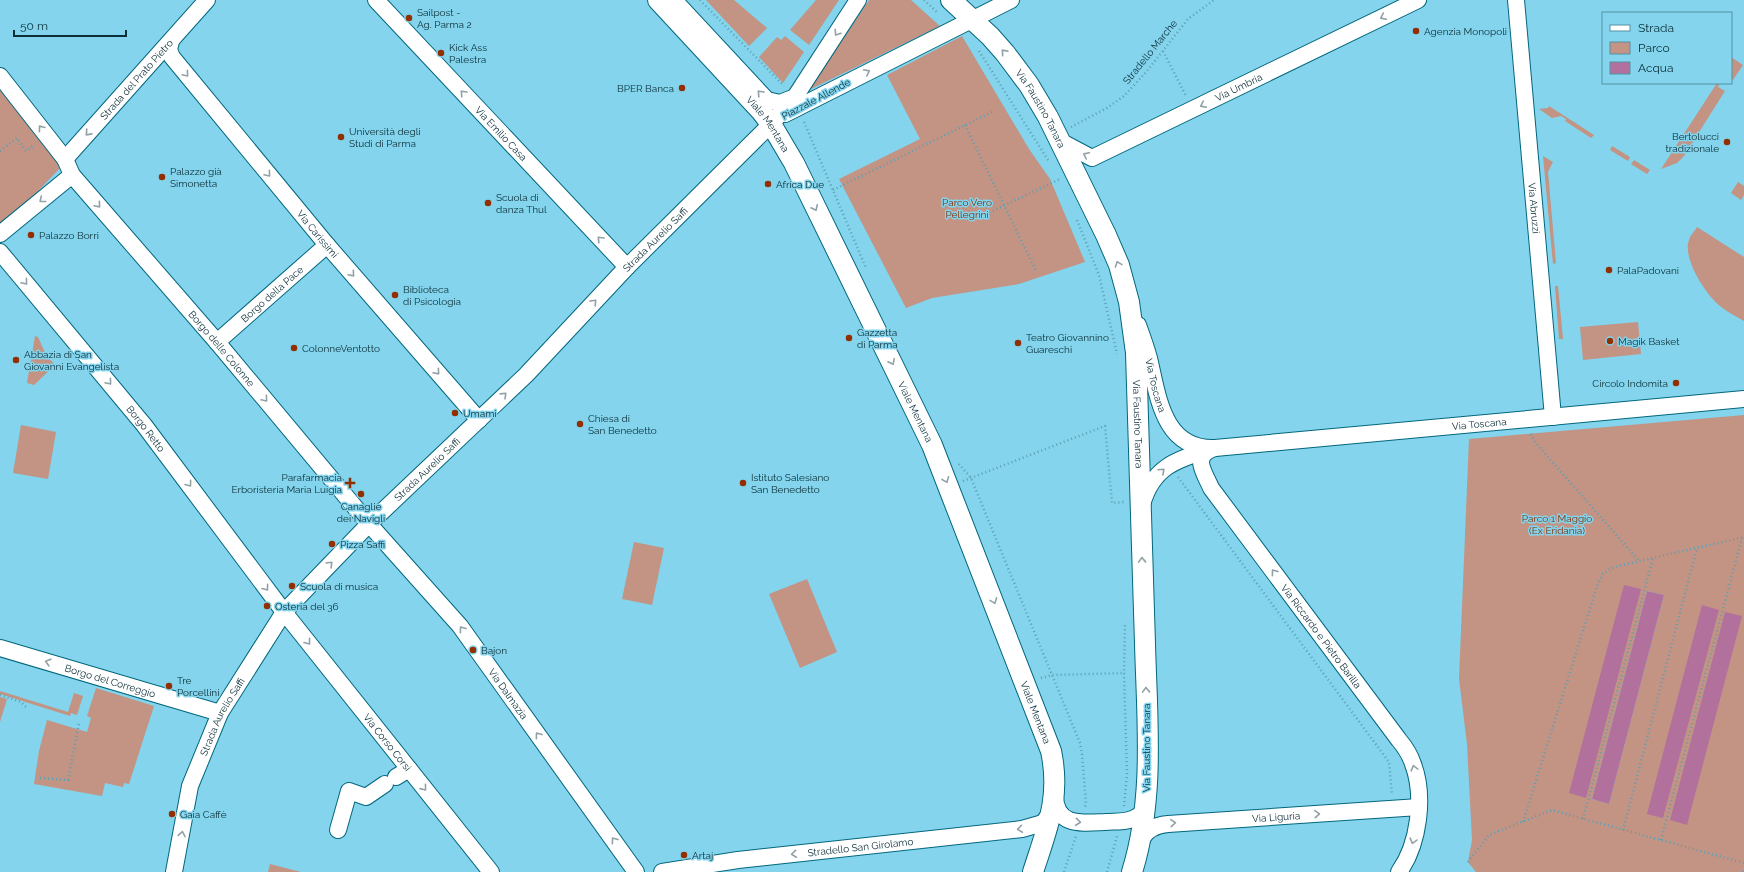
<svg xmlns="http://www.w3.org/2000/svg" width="1744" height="872" font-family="Raleway,sans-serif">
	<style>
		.green { fill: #c39383; fill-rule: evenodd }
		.water { fill: #b2719d }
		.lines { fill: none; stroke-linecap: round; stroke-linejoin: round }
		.minor-casing { stroke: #02677d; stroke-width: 18 }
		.major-casing { stroke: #02677d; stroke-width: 22 }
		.path { stroke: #5d9fb2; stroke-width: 2.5; stroke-dasharray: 1 3; stroke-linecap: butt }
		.minor { stroke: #fff; stroke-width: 16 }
		.major { stroke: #fff; stroke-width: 20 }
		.oneway { stroke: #92a1a6 }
		.poi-dot { fill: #932e00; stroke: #83d4ec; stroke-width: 1.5 }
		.labels { text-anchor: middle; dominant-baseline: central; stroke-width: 3; stroke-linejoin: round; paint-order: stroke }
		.poi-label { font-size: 10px; fill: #0c2f39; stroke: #83d4ec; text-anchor: start }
		.street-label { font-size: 10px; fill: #0c2f39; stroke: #83d4ec }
		.park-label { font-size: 10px; fill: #842b02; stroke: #83d4ec }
	</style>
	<rect width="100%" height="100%" fill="#83d4ec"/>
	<path class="green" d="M706,0h28l33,28 -18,18z
		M816,0h23l-30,45 -19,-15z
		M869,0h42l29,26 -131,64z
		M785,36l19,16 -21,31 -24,-26 18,-20 4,3z
		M962,36l67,113 21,30 35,83 -66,22 -87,14 -26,10 -67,-129 81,-40 -33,-64z
		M1731,57l12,8 -10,15 -2,-1z
		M1717,83h3l-2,4 7,4 -41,65 -7,7 -16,6z
		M0,84l61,76 -1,8 -60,63z
		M1549,106l45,29 -3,3 -26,-17 1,-2 -5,-3 -9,2 -13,-9 9,-1z
		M1612,146l18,11 -2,4 -18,-11z
		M1543,156l10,6 -5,10 8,91 -3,1z
		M1634,160l16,10 -3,4 -16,-10z
		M1738,182l6,4v9l-3,5 -10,-7z
		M1697,227l47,30v64c-8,-5 -17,-9 -24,-15 -14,-11 -38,-48 -31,-66 1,-5 6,-9 8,-13z
		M1555,286h3l5,53h-4z
		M1638,322l3,32 -58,6 -3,-33z
		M35,336l3,1 8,18 9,10 -21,20 -7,-2z
		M1744,415v457h-268l-8,-10 4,-22 -5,-96 -8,-65 10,-240zM1647,591l17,4 -55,209 -17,-5z
		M21,425l35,7 -8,47 -35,-6z
		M634,542l30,6 -12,57 -30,-6z
		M807,579l30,73 -37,16 -31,-74z
		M96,688l58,18 -25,78 -5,-1 -1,4 -18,-4 -3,13 -68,-12 5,-33 8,-31 40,12 4,-14 -4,-2z
		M0,691l68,21 6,-19 9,3 -6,19 -6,-2 -1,3 -70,-22z
		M0,697l7,2 -7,23z
		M270,864l31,8h-33z"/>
	<path class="water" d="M1624,585l17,4 -55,209 -17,-5z
		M1647,591l17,4 -55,209 -17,-5z
		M1702,605l17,5 -56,208 -16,-4z
		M1725,612l17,4 -55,209 -17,-5z"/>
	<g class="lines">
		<defs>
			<g id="minor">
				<path id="s1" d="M376,0l251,267"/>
				<path d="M674,0l93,100 13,3 15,-6"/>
				<path id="s2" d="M1516,0l37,417"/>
				<path id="s3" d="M171,41l-2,9 3,7 155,188 152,175"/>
				<path id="s4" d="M0,76l65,83 7,16 145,167 152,182 91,102 176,246"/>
				<path d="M785,114l226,-114"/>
				<path id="s5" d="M1060,141l32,17 326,-158"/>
				<path id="s6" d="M65,159l142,-159"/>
				<path d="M0,234l72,-59"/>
				<path id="s7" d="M0,252l144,173 140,187 207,260"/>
				<path id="s8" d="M1138,325c4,11 8,22 11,33 9,38 14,92 66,90l529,-49"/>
				<path id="s9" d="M217,342l110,-97"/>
				<path id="s10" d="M1215,448c-25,8 -10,25 -4,40l188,252c6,7 11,15 14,24 12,32 6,80 -14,108"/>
				<path d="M1142,505c10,-37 34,-46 67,-55"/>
				<path id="s11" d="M0,648l220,65"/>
				<path d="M396,777l13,-8"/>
				<path d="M1055,796c1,31 27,27 50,26 11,-1 24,1 33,-6 5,-3 7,-8 8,-13"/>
				<path d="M338,830l11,-39 17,6 19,-13"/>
				<path id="s12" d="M1141,841c5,-12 15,-16 27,-17l251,-17"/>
				<path id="s13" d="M174,872l16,-86 30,-73 64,-101 85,-88 157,-149 101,-108 144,-143 24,-27 63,-97"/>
				<path id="s14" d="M662,872l76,-12 284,-31 21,-6 9,-12"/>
			</g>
			<g id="major">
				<path id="s15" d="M658,0l103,111 10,13 23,39 138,282 119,306c10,47 -4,77 -18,121"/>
				<path id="s16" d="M951,0l39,36 15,17 24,32 19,32 58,118 13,30 10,37 7,51c3,97 6,194 9,291 2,75 10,154 -13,228"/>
			</g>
		</defs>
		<use href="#minor" class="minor-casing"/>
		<use href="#major" class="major-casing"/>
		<path class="path" d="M700,0l84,86
			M924,0l14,13
			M979,51l69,109
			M1163,51l23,45
			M804,122l62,146
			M965,125l71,146
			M1071,127l36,-19 17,-12 23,-25 41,-52 26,-19
			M0,151l17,-13 9,13 8,-6
			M833,190l159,-78
			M982,216l78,-37
			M1077,220l22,55 18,79
			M1531,434l4,8 104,119
			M959,464l12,14 109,265 2,11 4,50 -2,5
			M1178,477l211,285 3,33
			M963,481l142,-55 7,77 12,-1
			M1041,678l12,-3 72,-2
			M0,695l21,7 6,6
			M40,778l28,2 11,-57
			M1124,806l3,-32 -3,-101 1,-50
			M1583,819l70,-261
			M1523,822l74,-236 6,-12 7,-5 12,-4 122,-28
			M1623,830l74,-282
			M1661,840l81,-302
			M1468,862l21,-27 63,-25 192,53
			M1064,872l12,-36
			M1107,872l10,-36
			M1743,872l1,-2"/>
		<use href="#minor" class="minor"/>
		<use href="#major" class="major"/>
	</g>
	<defs><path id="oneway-chevron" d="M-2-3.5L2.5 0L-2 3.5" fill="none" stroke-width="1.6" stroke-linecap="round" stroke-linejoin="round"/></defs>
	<g class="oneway">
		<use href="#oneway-chevron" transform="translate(1383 17) rotate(154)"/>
		<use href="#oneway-chevron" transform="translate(837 33) rotate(123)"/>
		<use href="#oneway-chevron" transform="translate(1004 52) rotate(-131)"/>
		<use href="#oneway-chevron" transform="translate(867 72) rotate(-27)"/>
		<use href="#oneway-chevron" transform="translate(186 74) rotate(50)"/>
		<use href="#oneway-chevron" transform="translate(463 93) rotate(-133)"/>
		<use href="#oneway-chevron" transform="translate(760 93) rotate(-133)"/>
		<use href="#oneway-chevron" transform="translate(1203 105) rotate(154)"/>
		<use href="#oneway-chevron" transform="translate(41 128) rotate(-128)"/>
		<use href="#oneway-chevron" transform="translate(88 133) rotate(132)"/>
		<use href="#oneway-chevron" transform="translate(1086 155) rotate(-153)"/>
		<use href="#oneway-chevron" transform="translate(268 174) rotate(50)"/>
		<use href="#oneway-chevron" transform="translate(42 200) rotate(141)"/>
		<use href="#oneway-chevron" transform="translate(98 205) rotate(49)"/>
		<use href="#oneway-chevron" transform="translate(815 208) rotate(64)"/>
		<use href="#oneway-chevron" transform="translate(600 239) rotate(-133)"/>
		<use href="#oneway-chevron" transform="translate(1118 264) rotate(-110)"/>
		<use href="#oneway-chevron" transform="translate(352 274) rotate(49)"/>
		<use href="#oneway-chevron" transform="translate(25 282) rotate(50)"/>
		<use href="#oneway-chevron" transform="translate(594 302) rotate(-47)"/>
		<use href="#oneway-chevron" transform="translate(892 362) rotate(64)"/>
		<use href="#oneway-chevron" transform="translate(437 372) rotate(49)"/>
		<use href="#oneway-chevron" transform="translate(109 382) rotate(50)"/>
		<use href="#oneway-chevron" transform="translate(504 395) rotate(-44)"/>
		<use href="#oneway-chevron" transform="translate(265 399) rotate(50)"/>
		<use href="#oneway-chevron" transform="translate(1162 471) rotate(-43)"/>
		<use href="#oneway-chevron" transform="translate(946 480) rotate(68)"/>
		<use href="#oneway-chevron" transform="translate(189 484) rotate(53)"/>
		<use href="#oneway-chevron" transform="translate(1142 560) rotate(-92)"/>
		<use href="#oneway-chevron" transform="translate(330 564) rotate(-46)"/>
		<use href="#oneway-chevron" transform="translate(1274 572) rotate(-127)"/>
		<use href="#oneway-chevron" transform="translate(266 588) rotate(53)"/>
		<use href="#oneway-chevron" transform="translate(994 601) rotate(69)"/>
		<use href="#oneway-chevron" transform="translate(462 629) rotate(-127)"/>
		<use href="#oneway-chevron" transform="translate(308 642) rotate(52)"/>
		<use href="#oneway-chevron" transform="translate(48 662) rotate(-164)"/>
		<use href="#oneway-chevron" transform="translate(1146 690) rotate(-92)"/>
		<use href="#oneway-chevron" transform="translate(538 735) rotate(-126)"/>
		<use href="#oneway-chevron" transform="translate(1414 768) rotate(-105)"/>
		<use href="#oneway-chevron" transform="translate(424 788) rotate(51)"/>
		<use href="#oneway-chevron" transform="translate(1317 814) rotate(-4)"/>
		<use href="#oneway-chevron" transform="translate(1078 822) rotate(6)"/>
		<use href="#oneway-chevron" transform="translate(1173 823) rotate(-5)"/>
		<use href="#oneway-chevron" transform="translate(1020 829) rotate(172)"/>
		<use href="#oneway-chevron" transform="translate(182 834) rotate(-80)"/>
		<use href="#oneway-chevron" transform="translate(614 840) rotate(-126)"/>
		<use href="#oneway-chevron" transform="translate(1413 841) rotate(106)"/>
		<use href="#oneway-chevron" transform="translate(794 854) rotate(174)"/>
	</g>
	<g class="poi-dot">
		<circle cx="409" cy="18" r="4"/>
		<circle cx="1416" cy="31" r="4"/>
		<circle cx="441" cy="53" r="4"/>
		<circle cx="682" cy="88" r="4"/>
		<circle cx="341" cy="137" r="4"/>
		<circle cx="1727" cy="142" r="4"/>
		<circle cx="162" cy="177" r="4"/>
		<circle cx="768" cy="184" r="4"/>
		<circle cx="488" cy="203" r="4"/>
		<circle cx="31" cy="235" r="4"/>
		<circle cx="1609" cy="270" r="4"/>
		<circle cx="395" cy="295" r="4"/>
		<circle cx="849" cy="338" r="4"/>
		<circle cx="1610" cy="341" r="4"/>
		<circle cx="1018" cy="343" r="4"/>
		<circle cx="294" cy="348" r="4"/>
		<circle cx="16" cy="360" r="4"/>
		<circle cx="1676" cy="383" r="4"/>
		<circle cx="455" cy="413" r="4"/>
		<circle cx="580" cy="424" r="4"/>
		<path d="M348 477h4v4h4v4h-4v4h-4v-4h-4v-4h4z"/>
		<circle cx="743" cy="483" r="4"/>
		<circle cx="361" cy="494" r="4"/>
		<circle cx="332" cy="544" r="4"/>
		<circle cx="292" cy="586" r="4"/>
		<circle cx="267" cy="606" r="4"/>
		<circle cx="473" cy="650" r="4"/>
		<circle cx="169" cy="686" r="4"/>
		<circle cx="172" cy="814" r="4"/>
		<circle cx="684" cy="855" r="4"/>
	</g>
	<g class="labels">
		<g class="poi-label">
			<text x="417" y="12">Sailpost -<tspan x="417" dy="12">Ag. Parma 2</tspan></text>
			<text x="1424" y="31">Agenzia Monopoli</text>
			<text x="449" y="47">Kick Ass<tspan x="449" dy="12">Palestra</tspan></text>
			<text x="674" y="88" text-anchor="end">BPER Banca</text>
			<text x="349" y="131">Università degli<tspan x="349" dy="12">Studi di Parma</tspan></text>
			<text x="1719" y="136" text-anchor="end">Bertolucci<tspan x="1719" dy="12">tradizionale</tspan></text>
			<text x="170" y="171">Palazzo già<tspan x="170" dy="12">Simonetta</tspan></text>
			<text x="776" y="184">Africa Due</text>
			<text x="496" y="197">Scuola di<tspan x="496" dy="12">danza Thul</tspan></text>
			<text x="39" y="235">Palazzo Borri</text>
			<text x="1617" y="270">PalaPadovani</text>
			<text x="403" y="289">Biblioteca<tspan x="403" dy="12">di Psicologia</tspan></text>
			<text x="857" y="332">Gazzetta<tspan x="857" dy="12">di Parma</tspan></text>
			<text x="1026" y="337">Teatro Giovannino<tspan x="1026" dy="12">Guareschi</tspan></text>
			<text x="1618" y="341">Magik Basket</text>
			<text x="302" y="348">ColonneVentotto</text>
			<text x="24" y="354">Abbazia di San<tspan x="24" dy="12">Giovanni Evangelista</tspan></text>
			<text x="1668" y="383" text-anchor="end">Circolo Indomita</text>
			<text x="463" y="413">Umami</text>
			<text x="588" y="418">Chiesa di<tspan x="588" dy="12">San Benedetto</tspan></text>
			<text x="342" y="477" text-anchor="end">Parafarmacia<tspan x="342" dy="12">Erboristeria Maria Luigia</tspan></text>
			<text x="751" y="477">Istituto Salesiano<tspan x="751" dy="12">San Benedetto</tspan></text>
			<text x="361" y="506" text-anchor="middle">Canaglie<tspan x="361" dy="12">dei Navigli</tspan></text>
			<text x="340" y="544">Pizza Saffi</text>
			<text x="300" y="586">Scuola di musica</text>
			<text x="275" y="606">Osteria del 36</text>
			<text x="481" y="650">Bajon</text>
			<text x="177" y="680">Tre<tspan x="177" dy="12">Porcellini</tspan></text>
			<text x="180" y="814">Gaia Caffè</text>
			<text x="692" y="855">Artaj</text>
		</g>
		<g class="street-label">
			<text transform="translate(1150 52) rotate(-51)">Stradello Marche</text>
			<text stroke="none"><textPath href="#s6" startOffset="107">Strada del Prato Pietro</textPath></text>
			<text stroke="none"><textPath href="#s5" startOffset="199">Via Umbria</textPath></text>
			<text transform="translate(816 99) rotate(-28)">Piazzale Allende</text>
			<text stroke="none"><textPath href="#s16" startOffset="142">Via Faustino Tanara</textPath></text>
			<text stroke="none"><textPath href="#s15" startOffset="166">Viale Mentana</textPath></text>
			<text stroke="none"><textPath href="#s1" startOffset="183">Via Emilio Casa</textPath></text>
			<text stroke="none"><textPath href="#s2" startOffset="209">Via Abruzzi</textPath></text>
			<text stroke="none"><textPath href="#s3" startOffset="246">Via Carissimi</textPath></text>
			<text stroke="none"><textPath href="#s13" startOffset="812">Strada Aurelio Saffi</textPath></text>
			<text stroke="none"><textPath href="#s9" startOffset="73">Borgo della Pace</textPath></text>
			<text stroke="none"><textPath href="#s4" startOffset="352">Borgo delle Colonne</textPath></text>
			<text stroke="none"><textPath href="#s8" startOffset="63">Via Toscana</textPath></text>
			<text stroke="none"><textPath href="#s15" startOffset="490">Viale Mentana</textPath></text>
			<text stroke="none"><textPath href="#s16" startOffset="478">Via Faustino Tanara</textPath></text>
			<text stroke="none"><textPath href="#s8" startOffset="424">Via Toscana</textPath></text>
			<text stroke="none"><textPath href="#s7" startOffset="229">Borgo Retto</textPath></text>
			<text stroke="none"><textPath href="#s13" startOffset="488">Strada Aurelio Saffi</textPath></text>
			<text stroke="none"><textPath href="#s10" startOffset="234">Via Riccardo e Pietro Barilla</textPath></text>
			<text stroke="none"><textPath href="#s11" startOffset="115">Borgo del Correggio</textPath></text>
			<text stroke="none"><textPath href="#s4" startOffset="801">Via Dalmazia</textPath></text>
			<text stroke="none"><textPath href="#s15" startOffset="814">Viale Mentana</textPath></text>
			<text stroke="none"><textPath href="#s13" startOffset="164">Strada Aurelio Saffi</textPath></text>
			<text stroke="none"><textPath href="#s7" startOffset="625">Via Corso Corsi</textPath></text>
			<text transform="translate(1146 748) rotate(-90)">Via Faustino Tanara</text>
			<text stroke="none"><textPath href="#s12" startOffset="142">Via Liguria</textPath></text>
			<text stroke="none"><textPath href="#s14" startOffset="200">Stradello San Girolamo</textPath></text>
		</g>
		<g class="park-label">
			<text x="967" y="202">Parco Vero<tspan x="967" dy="12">Pellegrini</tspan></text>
			<text x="1557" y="518">Parco 1 Maggio<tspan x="1557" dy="12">(Ex Eridania)</tspan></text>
		</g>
	</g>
	<rect x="1602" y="12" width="130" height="72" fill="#83d4ec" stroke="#5392a4"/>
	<rect x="1610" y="25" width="20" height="6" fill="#ffffff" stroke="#5392a4"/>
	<text x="1638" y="32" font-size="12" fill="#0c2f39">Strada</text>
	<rect x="1610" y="42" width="20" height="12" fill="#c39383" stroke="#5392a4"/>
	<text x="1638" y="52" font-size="12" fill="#0c2f39">Parco</text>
	<rect x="1610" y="62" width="20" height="12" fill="#b2719d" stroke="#5392a4"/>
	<text x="1638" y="72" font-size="12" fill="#0c2f39">Acqua</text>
	<path d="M14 30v6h112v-6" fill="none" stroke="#0c2f39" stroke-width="2"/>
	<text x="20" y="30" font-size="12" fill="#0c2f39" stroke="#83d4ec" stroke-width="3" paint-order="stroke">50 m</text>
</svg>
